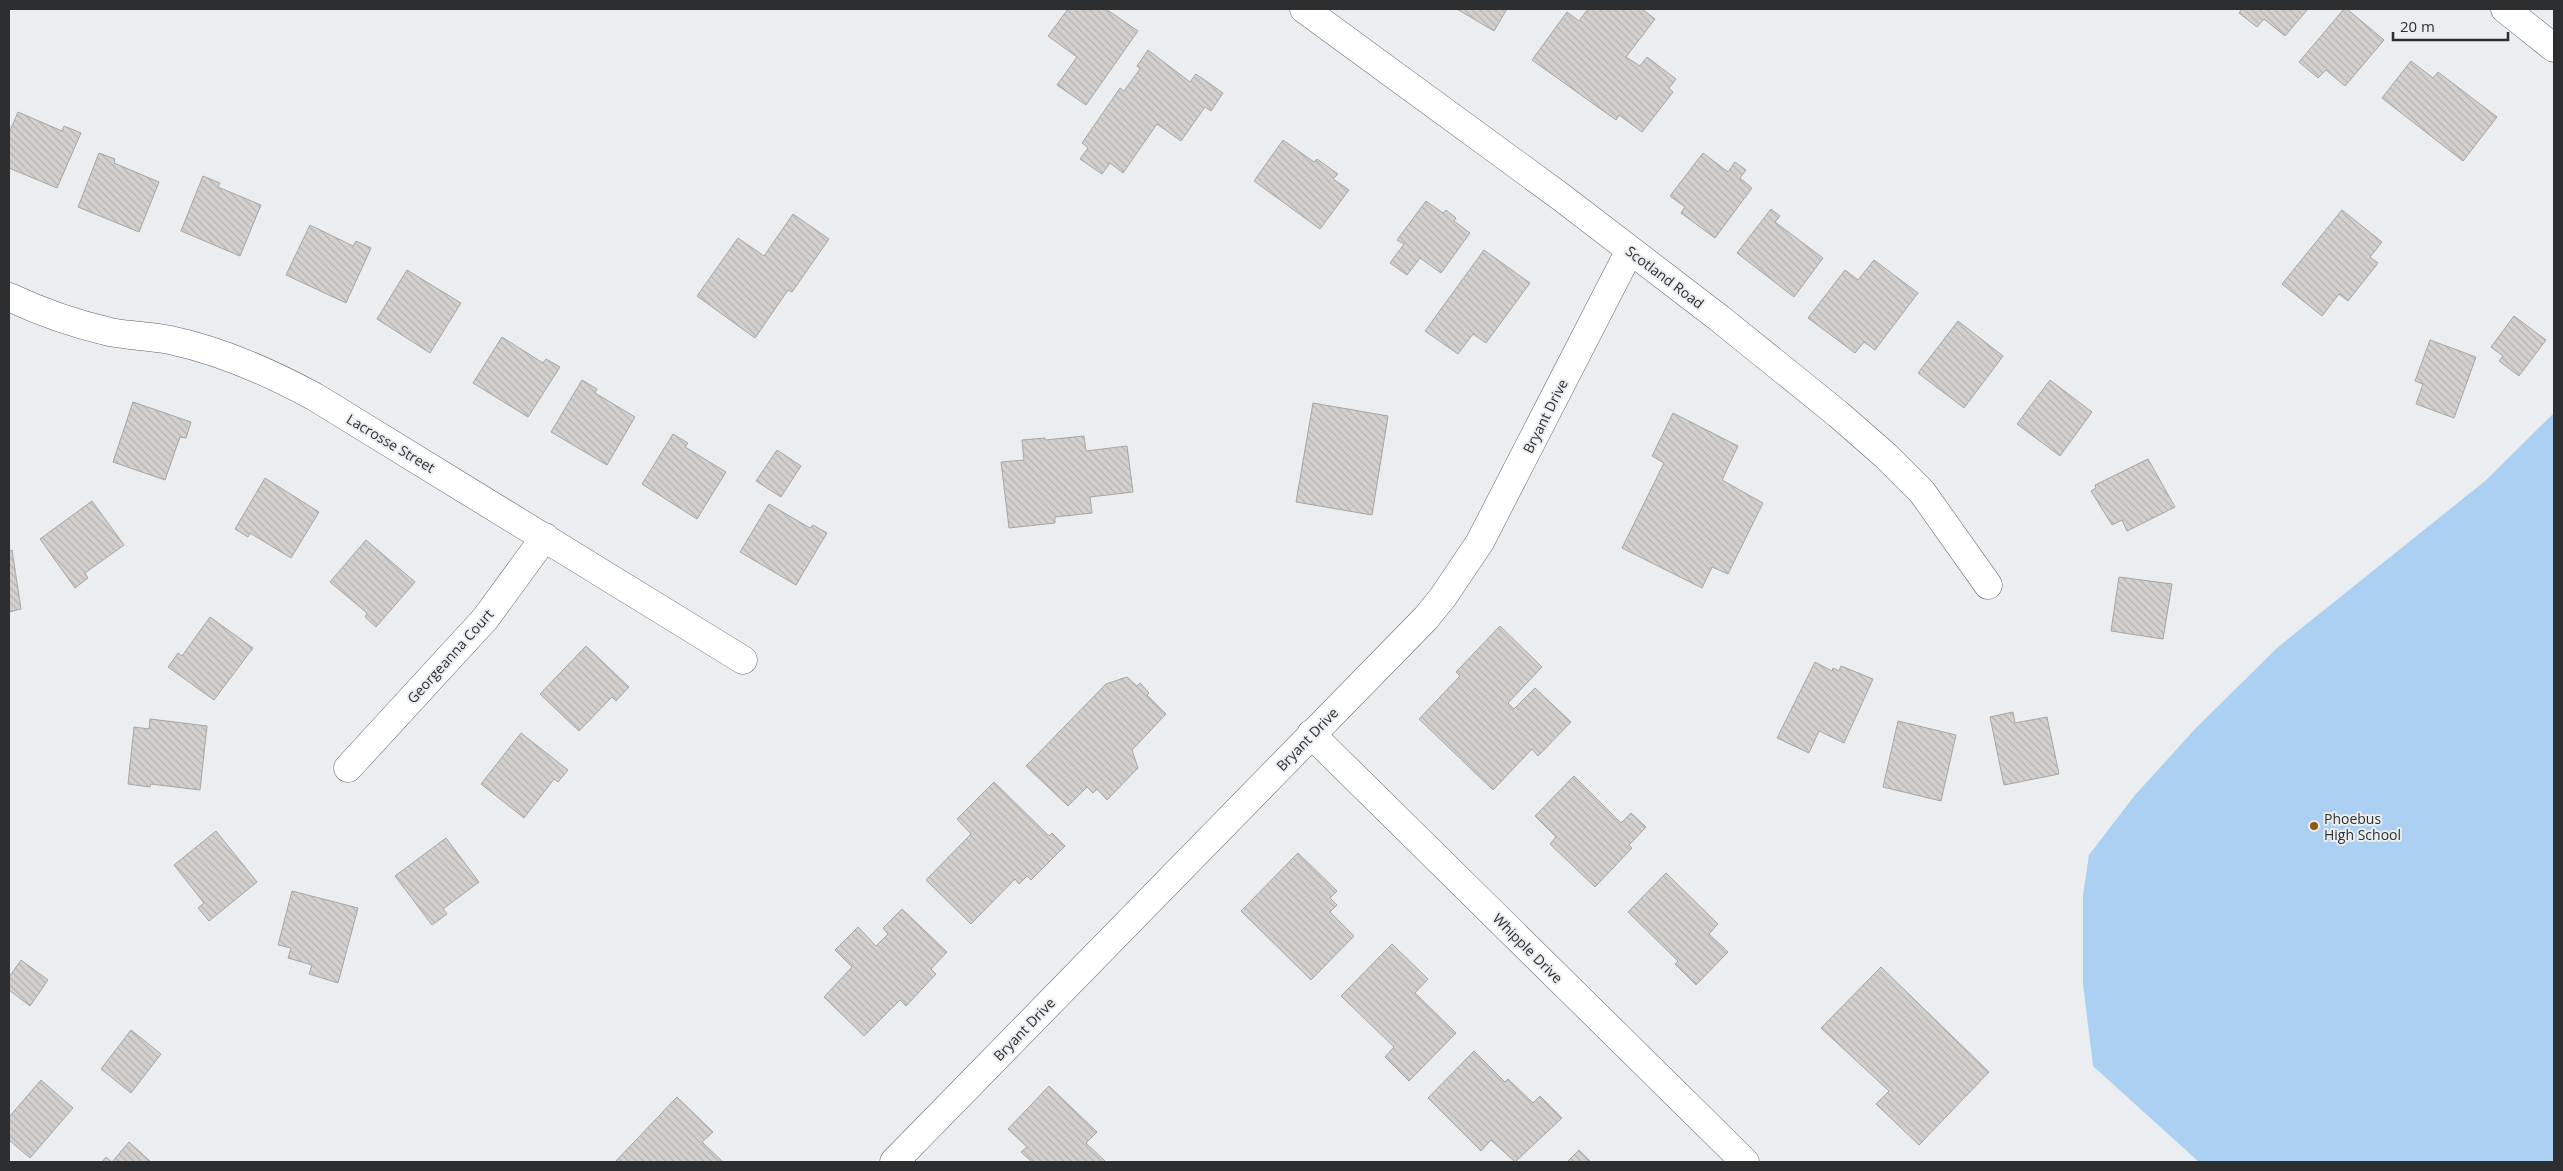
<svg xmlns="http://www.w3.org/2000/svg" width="2563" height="1171" font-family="'Open Sans',sans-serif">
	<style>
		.green { fill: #acd0f1 }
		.building { fill: url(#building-back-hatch); stroke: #a7a5a2 }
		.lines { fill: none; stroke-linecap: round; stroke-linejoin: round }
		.street-casing { stroke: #626567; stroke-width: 29 }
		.street { stroke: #fff; stroke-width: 28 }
		.poi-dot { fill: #905910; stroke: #ebeef0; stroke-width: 2 }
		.labels { text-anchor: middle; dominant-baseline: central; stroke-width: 4; stroke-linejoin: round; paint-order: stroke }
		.street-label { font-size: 14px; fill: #2d2e2f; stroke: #ebeef0 }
		.poi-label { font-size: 14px; fill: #2d2e2f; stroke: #ebeef0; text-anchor: start }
	</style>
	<defs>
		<pattern id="building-back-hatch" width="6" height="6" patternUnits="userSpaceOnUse" patternTransform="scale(1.25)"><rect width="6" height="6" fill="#d3d0ce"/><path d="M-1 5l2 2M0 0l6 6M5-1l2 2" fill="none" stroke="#b5b3b1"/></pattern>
	</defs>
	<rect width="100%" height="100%" fill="#ebeef0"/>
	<path class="green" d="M2554,413v749h-355l-106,-96 -10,-82v-89l6,-40 46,-60 60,-66 83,-82 207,-166z"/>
	<path class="building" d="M1068,9h38l32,22 -52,74 -29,-20 20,-28 -29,-21z
		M1457,9h50l-13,22z
		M1588,9h54l13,10 -29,38 14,9 7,-9 29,22 -7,9 4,4 -31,40 -23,-17 -3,5 -84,-60 35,-48 12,9z
		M2242,9h66l-23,27 -21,-17 -7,8 -18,-14z
		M2344,9h3l37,31 -39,46 -19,-16 -8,8 -19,-16z
		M1148,50l42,32 6,-8 27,19 -12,18 -6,-4 -24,34 -24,-17 -34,49 -13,-10 -8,11 -22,-15 8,-11 -6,-5 38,-55 4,3 16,-22 -3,-3z
		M2411,61l22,17 5,-6 59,45 -34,44 -81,-63z
		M18,112l44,19 2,-5 17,7 -24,55 -48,-20v-35z
		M1283,140l31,22 3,-3 21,15 -5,5 16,11 -29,39 -66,-48z
		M99,153l16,6 -1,4 45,19 -20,50 -61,-25z
		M1703,153l25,19 7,-10 11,8 -6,8 12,10 -37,50 -34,-25 4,-6 -15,-11z
		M203,176l17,7 -2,4 43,18 -21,51 -59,-25z
		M1426,201l17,12 3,-3 10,8 -2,3 16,12 -29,40 -21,-15 -13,17 -17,-12 14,-19 -7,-4z
		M1771,209l9,7 -5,6 48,36 -29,39 -57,-44z
		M2342,210l40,32 -12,15 8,6 -30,38 -9,-7 -17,22 -40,-32z
		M793,214l36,25 -37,53 -4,-2 -33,48 -58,-42 41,-58 26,18z
		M310,225l43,21 3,-5 15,7 -25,55 -60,-28z
		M1484,250l46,33 -44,60 -13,-9 -15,20 -33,-23z
		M1874,260l44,33 -43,57 -11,-8 -9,11 -47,-35 37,-48 13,10z
		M407,270l54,33 -31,50 -53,-34z
		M2514,316l32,24 -27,36 -20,-15 4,-5 -12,-9z
		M1958,321l45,35 -39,52 -46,-35z
		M502,337l41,26 3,-4 14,8 -32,50 -55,-34z
		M2430,340l46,17 -22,61 -38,-14 7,-20 -8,-3z
		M582,380l15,9 -2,4 40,24 -28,48 -56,-33z
		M2050,380l42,32 -32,44 -43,-32z
		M133,402l58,20 -5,16 -6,-1 -15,43 -52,-18z
		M1313,403l75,13 -16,99 -76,-13z
		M1673,413l65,33 -16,34 41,23 -35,71 -16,-7 -10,21 -80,-40 42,-85 -12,-7z
		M673,434l15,9 -3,4 41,25 -29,47 -55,-35z
		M1084,436l2,15 41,-5 6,46 -43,5 2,16 -37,4v6l-46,5 -8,-66 23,-2 -2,-20 23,-2v2z
		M777,450l24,16 -20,31 -25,-16z
		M2148,459l27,48 -48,24 -5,-11 -10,5 -21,-34 5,-3 -1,-3z
		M265,478l54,34 -28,46 -41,-25 -2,4 -13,-8z
		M92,501l32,44 -39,28 3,5 -13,10 -35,-49z
		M769,504l41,24 3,-3 14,8 -31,52 -56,-33z
		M366,540l49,42 -39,45 -11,-10 2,-4 -37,-31z
		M12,550l9,59 -12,3v-61z
		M2119,577l53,7 -9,55 -52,-8z
		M210,617l43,31 -39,52 -46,-33 10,-14 4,3z
		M1500,626l42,41 -34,36 6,6 21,-21 36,34 -33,34 -6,-7 -39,41 -74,-71 41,-43 -4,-4z
		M586,646l43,41 -13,14 -4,-4 -33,34 -39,-37z
		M1815,662l17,9 1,-3 6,3 2,-5 32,13 -29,64 -25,-12 -10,22 -32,-15z
		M1127,677l10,9 3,-3 9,10 -2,2 19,19 -34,36 6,18 -31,32 -10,-11 -4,4 -6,-6 -19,19 -42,-40 80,-82z
		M2013,712l2,11 32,-6 12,57 -55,11 -14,-68z
		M150,719l57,7 -7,64 -49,-6 -1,3 -22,-3 6,-57 15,2z
		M1898,721l58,14 -15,66 -58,-14z
		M521,733l47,37 -10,12 -4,-3 -30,39 -43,-34z
		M1574,776l47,47 10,-10 15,14 -17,18 3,3 -37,39 -45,-43 6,-7 -21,-21z
		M994,782l55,54 3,-3 13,13 -34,34 -4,-4 -8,8 -4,-5 -44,45 -45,-44 45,-46 -14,-15z
		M216,831l41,51 -48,39 -11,-13 6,-5 -30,-38z
		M446,838l33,44 -36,27 4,5 -15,11 -37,-49z
		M1298,853l39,38 -7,7 7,7 -7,7 24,24 -43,44 -70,-69z
		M1666,873l52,51 -9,10 19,18 -32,33 -21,-21 3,-3 -50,-49z
		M292,891l66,17 -20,75 -29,-9 3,-9 -24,-7 3,-10 -13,-3z
		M902,909l45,43 -16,17 5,5 -30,32 -6,-6 -36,36 -40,-39 28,-30 -17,-17 23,-23 18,19 12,-12 -5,-6z
		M1392,944l36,35 -13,14 41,40 -47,48 -24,-24 9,-10 -53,-51z
		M21,960l27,20 -18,26 -21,-16v-13z
		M1881,967l108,105 -70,73 -43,-41 13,-13 -68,-63z
		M131,1030l30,24 -30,39 -30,-24z
		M1474,1051l31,31 3,-3 25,24 7,-7 22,22 -47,44 -24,-22 -10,11 -53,-53z
		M41,1080l32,28 -43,50 -21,-18v-23z
		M1049,1086l48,46 -11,11 20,19h-74l-11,-10 6,-5 -19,-18z
		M677,1097l36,35 -11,10 21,20h-108z
		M129,1142l22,20h-49l4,-5 6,5z
		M1579,1150l12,12h-24z"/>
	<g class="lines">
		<defs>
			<path id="street" d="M1304,9l257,188 158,121 119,96 48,42 36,36 66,93
				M2505,9l49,39
				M9,297c32,15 66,27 101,35 20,4 40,4 60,8 52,11 99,32 145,57l428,263
				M1311,734l434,428
				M348,768l137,-149 60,-82
				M894,1162l532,-544 17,-21 37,-55 150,-292"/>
		</defs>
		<use href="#street" class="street-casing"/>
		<use href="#street" class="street"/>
	</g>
	<circle class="poi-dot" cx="2314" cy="826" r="5"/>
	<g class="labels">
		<g class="street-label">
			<text transform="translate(1665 277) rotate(37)">Scotland Road</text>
			<text transform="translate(1545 416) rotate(-63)">Bryant Drive</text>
			<text transform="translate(391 443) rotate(31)">Lacrosse Street</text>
			<text transform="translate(450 656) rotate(-48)">Georgeanna Court</text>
			<text transform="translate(1307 739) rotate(-46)">Bryant Drive</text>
			<text transform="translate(1528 948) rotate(45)">Whipple Drive</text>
			<text transform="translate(1024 1029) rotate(-46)">Bryant Drive</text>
		</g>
		<g class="poi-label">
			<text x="2324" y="818">Phoebus<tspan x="2324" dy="16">High School</tspan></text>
		</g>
	</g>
	<rect width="2563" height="1171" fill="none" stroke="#2d2e2f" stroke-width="20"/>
	<path d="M2393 32v8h115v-8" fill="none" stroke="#2d2e2f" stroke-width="2.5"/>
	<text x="2400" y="32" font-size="15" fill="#2d2e2f" stroke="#ebeef0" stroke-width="4" paint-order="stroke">20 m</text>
</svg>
